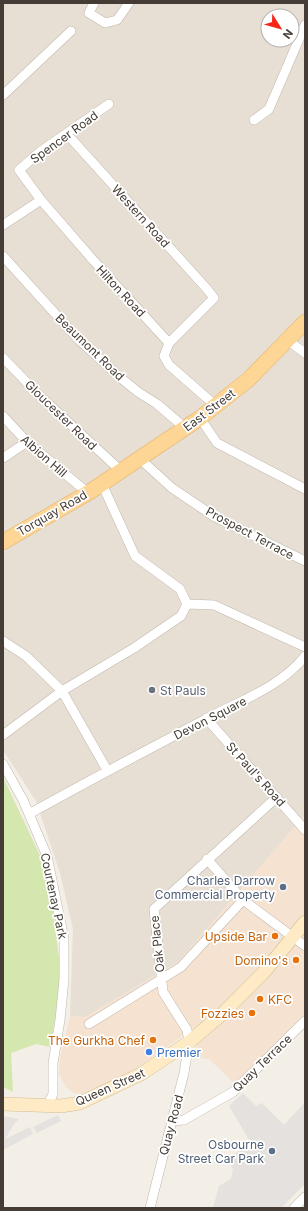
<svg xmlns="http://www.w3.org/2000/svg" width="308" height="1211" font-family="Inter,sans-serif">
	<style>
		.residential { fill: #e7dfd4; fill-rule: evenodd }
		.commercial { fill: #f5e2d1 }
		.green { fill: #d3e7af }
		.parking { fill: #e4e1de }
		.lines { fill: none; stroke-linecap: round; stroke-linejoin: round }
		.street-casing { stroke: #c1b7ac; stroke-width: 10 }
		.secondary-casing { stroke: #d2bd96; stroke-width: 14 }
		.primary-casing { stroke: #e2b164; stroke-width: 16 }
		.street { stroke: #fff; stroke-width: 9 }
		.secondary { stroke: #feebc5; stroke-width: 13 }
		.primary { stroke: #fdd595; stroke-width: 15 }
		.worship-dot { fill: #6b7280; stroke: #fff; stroke-width: 1.5 }
		.service-dot { fill: #5c6f8a; stroke: #fff; stroke-width: 1.5 }
		.food-dot { fill: #e8710a; stroke: #fff; stroke-width: 1.5 }
		.shop-dot { fill: #3f7fe0; stroke: #fff; stroke-width: 1.5 }
		.labels { text-anchor: middle; dominant-baseline: central; stroke-width: 3.5; stroke-linejoin: round; paint-order: stroke }
		.street-label { font-size: 12px; fill: #453d35; stroke: #fff }
		.worship-label { font-size: 12px; fill: #5b616d; stroke: #fff; text-anchor: start }
		.service-label { font-size: 12px; fill: #4e5e75; stroke: #fff; text-anchor: end }
		.food-label { font-size: 12px; fill: #c56008; stroke: #fff; text-anchor: end }
		.shop-label { font-size: 12px; fill: #366cbe; stroke: #fff; text-anchor: start }
	</style>
	<rect width="100%" height="100%" fill="#f3eee6"/>
	<path class="residential" d="M3,3h302v812l-127,147 -93,55 -15,-1 3,-87 -13,-56 -24,-72 -33,-51zM268,16h24v24h-24z"/>
	<path class="commercial" d="M305,815v206l-67,66 -29,-28 -16,-2 4,-13 -2,-17 -55,39 -40,21 -19,7 -8,-1 -7,-6 -7,-13 1,-16 10,-42 15,1 93,-55z"/>
	<path class="green" d="M3,777l39,83 10,43 9,71 -3,29 -8,44 -14,-3 -25,9 2,39 -10,-5z"/>
	<path class="parking" d="M243,1093l13,13 6,-3 22,22 21,-23v82l-24,24h-68l6,-22 12,-7 2,-10 -6,-10 24,-16 -22,-37z
		M58,1115l3,6 -24,12 -4,-6z
		M3,1116l16,3 -5,5 -9,15 25,-12 3,7 -30,16z"/>
	<g class="lines">
		<defs>
			<path id="street" d="M94,3l-5,10 16,10 12,-3 12,-17
				M3,95l68,-64
				M109,104l-68,47 -22,19 22,30 52,60 76,83 -5,13 5,9 47,41
				M254,120l15,-11 36,-84
				M67,134l140,155 7,9 -45,45
				M3,225l38,-25
				M3,256l76,84 43,39 16,13 19,12 28,24
				M287,340l18,13
				M3,358l38,39 80,74
				M3,416l24,26 61,51
				M200,418l17,25 88,46
				M3,458l24,-16
				M139,458l33,30 43,29 90,44
				M102,484l33,72 45,33 7,15 27,1 91,42
				M3,641l23,15 36,35 45,79
				M206,718l99,112
				M3,735l59,-44 72,-43 47,-32 6,-12
				M3,764l20,36 24,56 17,83v40l-4,41 -7,43v31l-6,12
				M29,814c59,-33 118,-64 177,-95 33,-18 75,-32 99,-63
				M207,859l36,41 62,46
				M89,1024l92,-57 62,-67
				M173,1121l11,-1 49,-28 72,-71
				M150,1208l34,-135 5,-31 -2,-12 -24,-38 -9,-83 123,-112
				M294,1208l11,-11"/>
			<path id="secondary" d="M3,1104l58,2 19,-3 61,-29 48,-32 33,-28 43,-43 40,-49"/>
			<path id="primary" d="M3,542l85,-49 112,-75 48,-38 57,-58"/>
		</defs>
		<use href="#street" class="street-casing"/>
		<use href="#secondary" class="secondary-casing"/>
		<use href="#primary" class="primary-casing"/>
		<use href="#street" class="street"/>
		<use href="#secondary" class="secondary"/>
		<use href="#primary" class="primary"/>
	</g>
	<circle class="worship-dot" cx="152" cy="690" r="4"/>
	<g class="service-dot">
		<circle cx="283" cy="887" r="4"/>
		<circle cx="272" cy="1151" r="4"/>
	</g>
	<g class="food-dot">
		<circle cx="275" cy="936" r="4"/>
		<circle cx="296" cy="960" r="4"/>
		<circle cx="260" cy="999" r="4"/>
		<circle cx="252" cy="1013" r="4"/>
		<circle cx="153" cy="1040" r="4"/>
	</g>
	<circle class="shop-dot" cx="149" cy="1052" r="4"/>
	<g class="labels">
		<g class="street-label">
			<text transform="translate(64 137) rotate(-36)">Spencer Road</text>
			<text transform="translate(141 216) rotate(48)">Western Road</text>
			<text transform="translate(121 291) rotate(47)">Hilton Road</text>
			<text transform="translate(90 347) rotate(44)">Beaumont Road</text>
			<text transform="translate(209 410) rotate(-37)">East Street</text>
			<text transform="translate(61 415) rotate(44)">Gloucester Road</text>
			<text transform="translate(44 456) rotate(41)">Albion Hill</text>
			<text transform="translate(52 513) rotate(-30)">Torquay Road</text>
			<text transform="translate(250 533) rotate(28)">Prospect Terrace</text>
			<text transform="translate(210 718) rotate(-27)">Devon Square</text>
			<text transform="translate(256 774) rotate(48)">St Paul's Road</text>
			<text transform="translate(54 896) rotate(78)">Courtenay Park</text>
			<text transform="translate(157 944) rotate(-96)">Oak Place</text>
			<text transform="translate(262 1063) rotate(-44)">Quay Terrace</text>
			<text transform="translate(110 1087) rotate(-24)">Queen Street</text>
			<text transform="translate(171 1125) rotate(-75)">Quay Road</text>
		</g>
		<g class="worship-label">
			<text x="160" y="690">St Pauls</text>
		</g>
		<g class="service-label">
			<text x="275" y="880">Charles Darrow<tspan x="275" dy="14">Commercial Property</tspan></text>
			<text x="264" y="1144">Osbourne<tspan x="264" dy="14">Street Car Park</tspan></text>
		</g>
		<g class="food-label">
			<text x="267" y="936">Upside Bar</text>
			<text x="288" y="960">Domino's</text>
			<text x="268" y="999" text-anchor="start">KFC</text>
			<text x="244" y="1013">Fozzies</text>
			<text x="145" y="1040">The Gurkha Chef</text>
		</g>
		<g class="shop-label">
			<text x="157" y="1052">Premier</text>
		</g>
	</g>
	<rect width="308" height="1211" fill="none" stroke="#453d35" stroke-width="8"/>
	<g transform="translate(280 28) rotate(127)"><circle r="19" fill="#ffffff" stroke="#b5b1ae"/>
	<path d="M0-3L7 15L0 10L-7 15Z" fill="#f72518"/>
	<text y="-6" font-size="11" font-weight="bold" text-anchor="middle" fill="#453d35">N</text>
	</g>
</svg>
